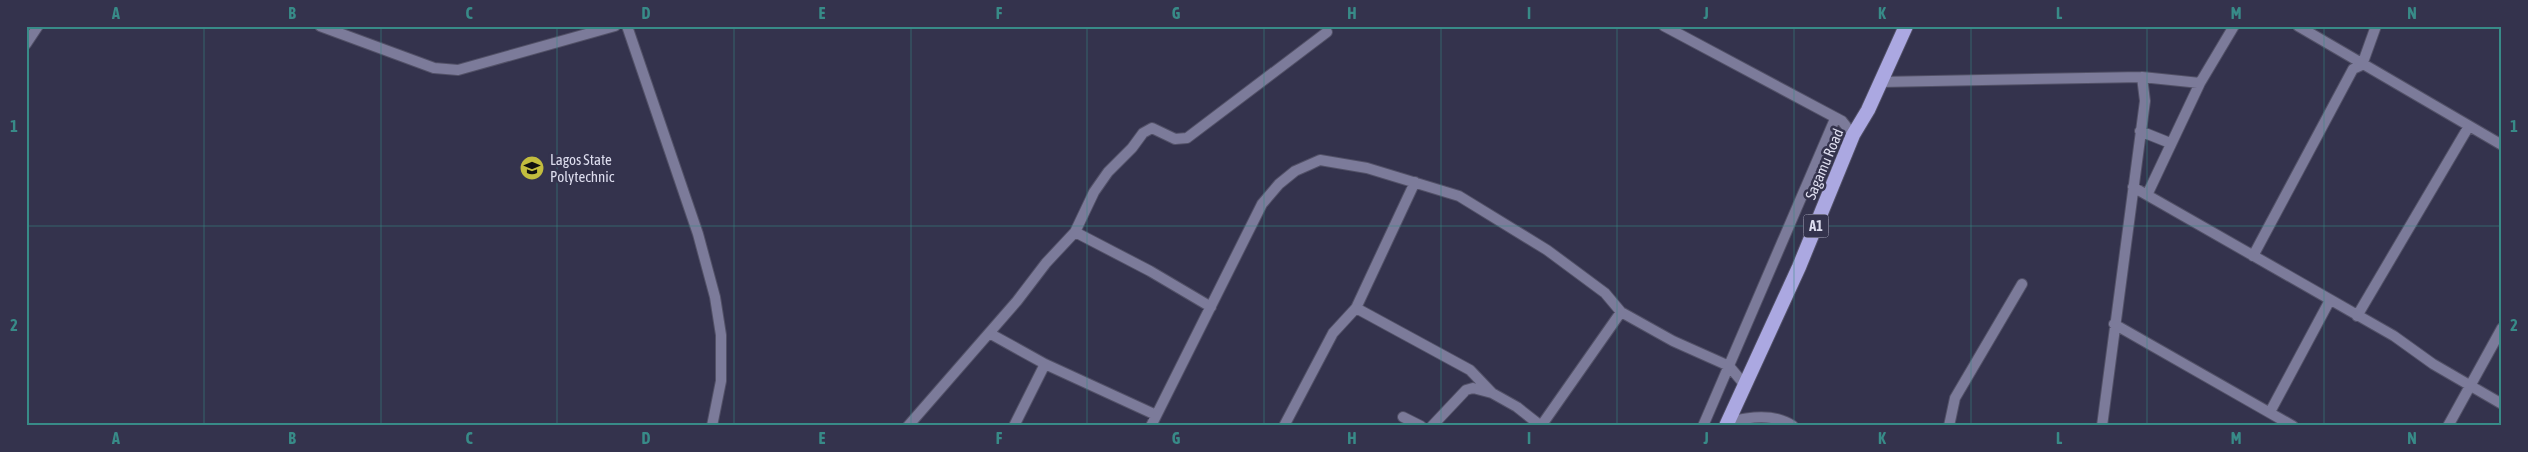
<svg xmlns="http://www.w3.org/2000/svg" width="2528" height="452" font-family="'Asap Condensed',sans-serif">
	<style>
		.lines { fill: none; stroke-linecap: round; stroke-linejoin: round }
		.minor-casing { stroke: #525167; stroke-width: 12 }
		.trunk-casing { stroke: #525167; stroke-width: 16 }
		.minor { stroke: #7c7b9a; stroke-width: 10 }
		.trunk { stroke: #aba8e1; stroke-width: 14 }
		.grid { fill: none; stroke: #388b88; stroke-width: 1; stroke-opacity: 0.55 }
		.labels { text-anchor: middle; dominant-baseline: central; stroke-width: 5; stroke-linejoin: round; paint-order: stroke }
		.shield { fill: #34334d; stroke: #aaaabe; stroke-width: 1 }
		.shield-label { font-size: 14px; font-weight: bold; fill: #dde }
		.poi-label { font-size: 15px; fill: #dde; stroke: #34334d; text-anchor: start }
		.street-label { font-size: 15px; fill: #dde; stroke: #34334d }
		.neatline { fill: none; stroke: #388b88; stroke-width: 2 }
		.grid-label { font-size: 16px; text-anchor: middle; font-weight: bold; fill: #388b88 }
	</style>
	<rect width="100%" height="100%" fill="#34334d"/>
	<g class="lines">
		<defs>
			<path id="minor" d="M320,26l114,42 24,2 157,-44
				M627,26l71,208 17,63 6,38v46l-9,45
				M1664,26l178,95 11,14
				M2298,26l204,119
				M26,44l12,-18
				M1880,82l262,-5 58,6
				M2140,131l30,12
				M2133,187l261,149 39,28 69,40
				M2147,195l53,-112 34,-57
				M1075,232l75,39 61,36
				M2253,256l100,-187 9,-4 14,-39
				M1356,308l114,62 22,23 25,14 24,19
				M2357,316l112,-190
				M2114,324l179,102
				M989,333l56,31 111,51
				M2270,412l60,-112
				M1403,417l18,9
				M1728,422c21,-5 46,-9 65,4
				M908,426l109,-125 29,-38 29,-31 19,-40 14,-20 24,-24 11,-15 9,-5 23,11 12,-1 140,-106
				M1014,426l31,-62
				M1151,426l111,-222 17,-20 16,-13 25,-11 47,8 92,28 88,54 58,43 16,19 52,29 56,25 15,18
				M1284,426l49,-93 23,-25 59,-126
				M1432,426l34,-36 7,-2 19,5
				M1541,426l80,-114
				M1703,426l132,-307
				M1949,426l6,-28 67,-114
				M2102,426l43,-325 -3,-24
				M2448,426l54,-98"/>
			<path id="trunk" d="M1726,426l73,-159 54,-132 15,-25 38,-84"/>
		</defs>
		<use href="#minor" class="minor-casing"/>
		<use href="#trunk" class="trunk-casing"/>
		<use href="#minor" class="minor"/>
		<use href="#trunk" class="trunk"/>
	</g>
	<path class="grid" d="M204,26v400M381,26v400M557,26v400M734,26v400M911,26v400M1087,26v400M1264,26v400M1441,26v400M1617,26v400M1794,26v400M1971,26v400M2147,26v400M2324,26v400M26,226h2476"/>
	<defs>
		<symbol id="university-disc" viewBox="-11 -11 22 22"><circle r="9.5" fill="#c3bd3e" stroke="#34334d"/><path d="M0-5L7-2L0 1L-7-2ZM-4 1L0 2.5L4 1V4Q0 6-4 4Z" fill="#111"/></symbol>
	</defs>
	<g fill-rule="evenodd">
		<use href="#university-disc" x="518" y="154" width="28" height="28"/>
	</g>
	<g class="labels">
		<rect class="shield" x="1803.5" y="214.5" width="25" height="23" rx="4"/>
		<g class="shield-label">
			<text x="1816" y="226">A1</text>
		</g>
		<g class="poi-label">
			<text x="550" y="159">Lagos State<tspan x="550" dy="17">Polytechnic</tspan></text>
		</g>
		<g class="street-label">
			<text transform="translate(1824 164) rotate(-67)">Sagamu Road</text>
		</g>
	</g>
	<rect width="2528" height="452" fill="none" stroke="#34334d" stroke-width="55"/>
	<rect x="28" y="28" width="2472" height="396" class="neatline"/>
	<g class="grid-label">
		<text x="116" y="19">A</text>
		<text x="292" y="19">B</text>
		<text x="469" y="19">C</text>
		<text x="646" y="19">D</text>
		<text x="822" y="19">E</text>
		<text x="999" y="19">F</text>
		<text x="1176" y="19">G</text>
		<text x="1352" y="19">H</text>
		<text x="1529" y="19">I</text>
		<text x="1706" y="19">J</text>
		<text x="1882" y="19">K</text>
		<text x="2059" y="19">L</text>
		<text x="2236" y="19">M</text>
		<text x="2412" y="19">N</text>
		<text x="14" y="132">1</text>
		<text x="2514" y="132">1</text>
		<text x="14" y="331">2</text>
		<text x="2514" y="331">2</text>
		<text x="116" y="444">A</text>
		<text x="292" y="444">B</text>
		<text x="469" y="444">C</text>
		<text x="646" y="444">D</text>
		<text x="822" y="444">E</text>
		<text x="999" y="444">F</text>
		<text x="1176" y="444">G</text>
		<text x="1352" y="444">H</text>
		<text x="1529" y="444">I</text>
		<text x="1706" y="444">J</text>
		<text x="1882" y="444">K</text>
		<text x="2059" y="444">L</text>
		<text x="2236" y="444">M</text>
		<text x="2412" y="444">N</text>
	</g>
</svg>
